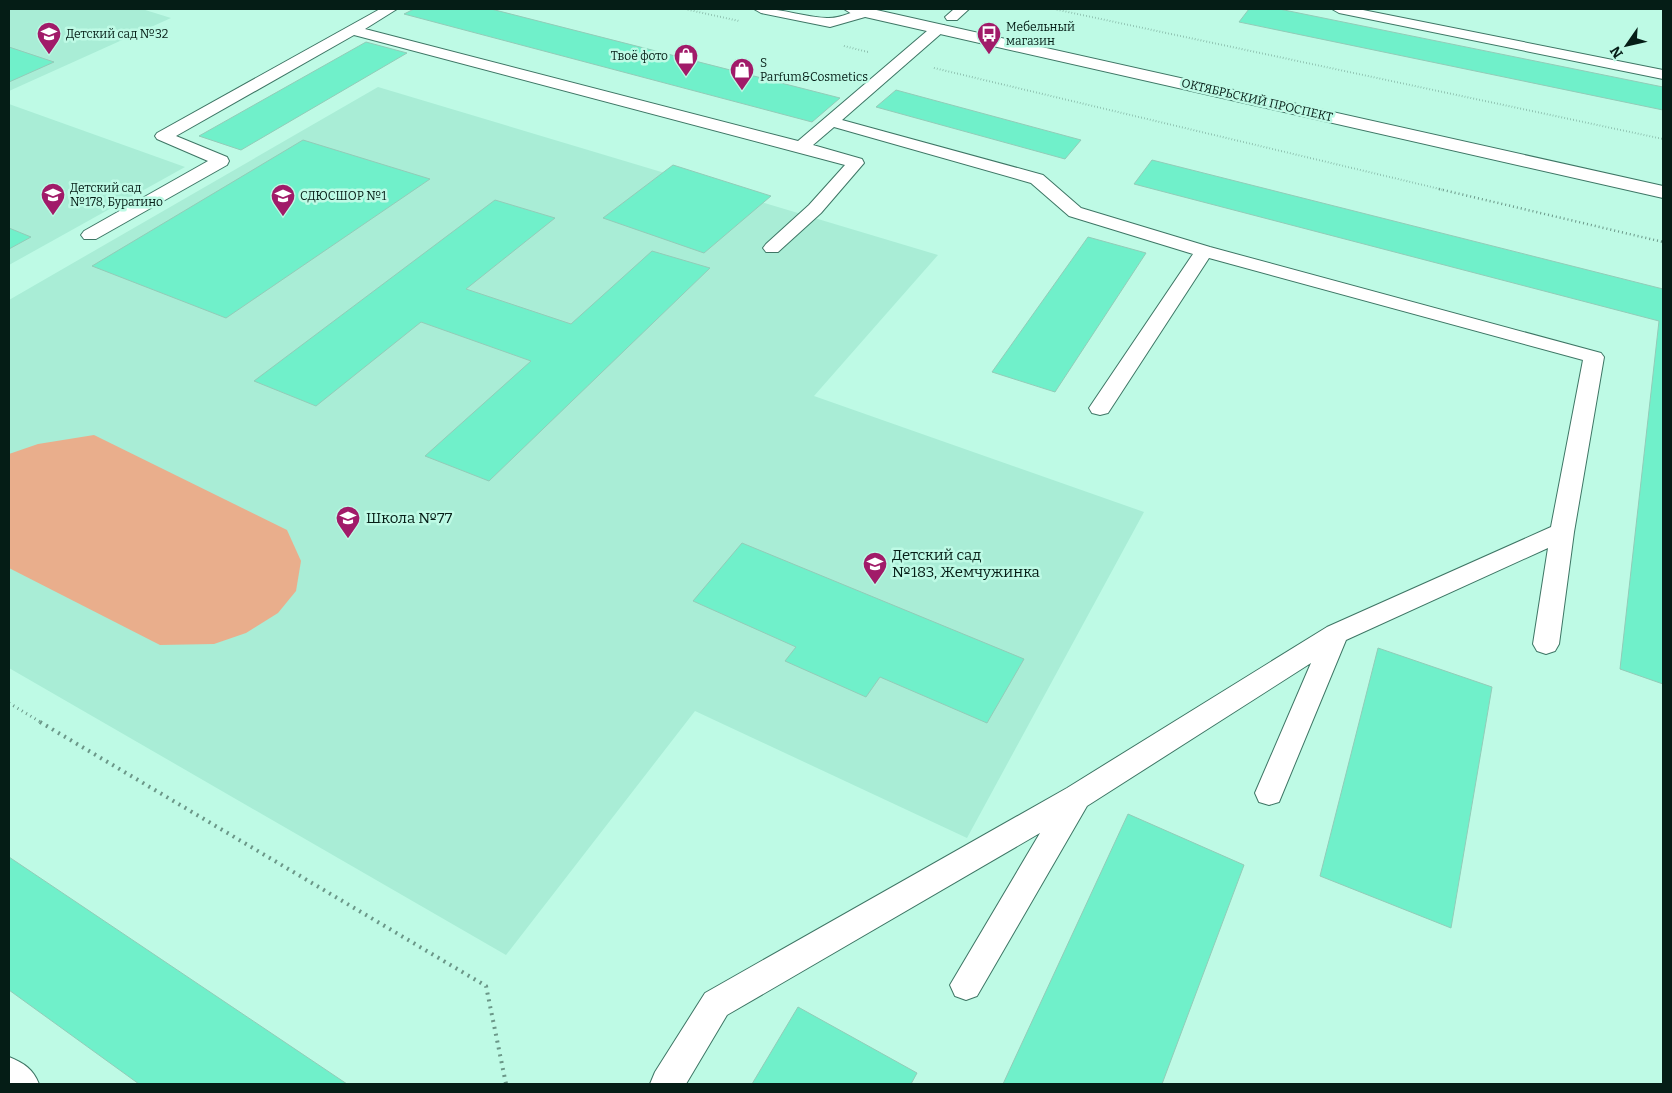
<svg xmlns="http://www.w3.org/2000/svg" width="1672" height="1093" font-family="Bitter,serif">
	<style>
		.built { fill: #a9edd6 }
		.green { fill: #e9ae8c }
		.building { fill: #70f0ca; stroke: #92ccb8 }
		.lines { fill: none; stroke-linecap: round; stroke-linejoin: round }
		.lane-casing { stroke: #3e7665; stroke-width: 2 }
		.secondary-casing { stroke: #3e7665; stroke-width: 2 }
		.path-far3 { stroke: #6b9788; stroke-width: 2; stroke-dasharray: 0.5 2.5; stroke-linecap: butt }
		.path-far2 { stroke: #6b9788; stroke-width: 2.5; stroke-dasharray: 1 3; stroke-linecap: butt }
		.path-far1 { stroke: #6b9788; stroke-width: 3; stroke-dasharray: 1 4; stroke-linecap: butt }
		.path { stroke: #6b9788; stroke-width: 4; stroke-dasharray: 2 5; stroke-linecap: butt }
		.lane { fill: #fff; fill-rule: evenodd }
		.secondary { fill: #fff; fill-rule: evenodd }
		.labels { text-anchor: middle; dominant-baseline: central; stroke-width: 5; stroke-linejoin: round; paint-order: stroke }
		.far-poi-label { font-size: 12px; fill: #051d16; stroke: #befae5; text-anchor: start }
		.far-street-label { font-size: 12px; fill: #051d16; stroke: #befae5 }
		.poi-label { font-size: 15px; fill: #051d16; stroke: #befae5; text-anchor: start }
	</style>
	<rect width="100%" height="100%" fill="#befae5"/>
	<path class="built" d="M9,9h133l29,9 -162,73z
		M378,87l560,168 -124,141 330,116 -177,326 -272,-127 -189,244 -497,-287v-368z
		M9,104l176,63 -176,98z"/>
	<path class="green" d="M94,435l193,95 14,31 -5,30 -18,22 -32,20 -32,11 -54,1 -151,-77v-114l29,-10z"/>
	<path class="building" d="M414,9h77l349,89 -28,24 -408,-108z
		M1249,9h30l384,78v23l-424,-88z
		M366,42l41,11 -166,97 -42,-14z
		M9,47l45,15 -45,20z
		M896,90l185,50 -16,19 -189,-52z
		M303,140l127,39 -204,139 -134,-52z
		M1152,160l511,129v395l-43,-15 39,-348 -525,-137z
		M673,165l98,31 -67,57 -101,-35z
		M495,200l60,18 -89,71 105,35 81,-73 58,17 -221,213 -64,-25 106,-95 -110,-39 -105,84 -62,-25z
		M9,228l22,9 -22,12z
		M1088,237l58,16 -91,139 -63,-20z
		M742,543l282,116 -37,64 -107,-46 -14,20 -81,-36 11,-14 -103,-46z
		M1378,648l114,39 -41,241 -131,-52z
		M1128,814l116,51 -82,219h-159z
		M9,857l338,227h-208l-130,-94z
		M798,1007l119,66 -6,11h-159z"/>
	<g class="lines">
		<defs>
			<path id="lane" d="M380,9h17l-32,20 433,112 136,-116h10l2,3 -2,3 -102,89 201,55 38,33 129,39 391,106 3,4 -30,175 -15,112 -4,7 -9,3 -9,-3 -4,-7 15,-96 -202,92 -67,162 -10,3 -10,-3 -4,-9 56,-130 -224,143 -110,190 -11,4 -11,-4 -5,-11 90,-152 -313,182 -41,69h-36l5,-12 50,-79 362,-205 260,-161 224,-100 32,-167 -374,-102 -101,155 -8,2 -8,-2 -3,-5 104,-154 -124,-38 -38,-33 -197,-56 -21,18 49,14 2,4 -43,50 -43,39h-12l-3,-4 3,-4 43,-39 36,-40 -491,-130 -178,101 51,21 2,4 -2,4 -131,74h-12l-3,-4 3,-4 124,-70 -51,-22 -2,-3 2,-3z
				M754,9c25,-2 48,8 73,9 15,1 29,-10 45,-9l2,3 -2,3 -42,12 -69,-14z
				M954,9h15l-12,11h-10l-2,-3z
				M1332,9h26l305,61v9l-324,-66z
				M9,1057c15,6 24,12 30,27h-30z"/>
			<path id="secondary" d="M844,9h28l791,177v12l-811,-184z"/>
		</defs>
		<use href="#lane" class="lane-casing"/>
		<use href="#secondary" class="secondary-casing"/>
		<path class="path-far3" d="M685,9l54,12
			M1054,9l609,130
			M844,46l24,6
			M934,68l510,122"/>
		<path class="path-far2" d="M1439,189l224,53"/>
		<path class="path-far1" d="M9,703l33,20"/>
		<path class="path" d="M40,722l446,264 20,98"/>
		<use href="#lane" class="lane"/>
		<use href="#secondary" class="secondary"/>
	</g>
	<defs>
		<symbol id="school-pin" viewBox="-11 -11 22 30"><path d="M0 17L-7.5 6A9.5 9.5 0 1 1 7.5 6Z" fill="#a11b69" stroke="#befae5"/><path d="M0-5L7-2L0 1L-7-2ZM-4 1L0 2.5L4 1V4Q0 6-4 4Z" fill="#fff"/></symbol>
		<symbol id="bus-pin" viewBox="-11 -11 22 30"><path d="M0 17L-7.5 6A9.5 9.5 0 1 1 7.5 6Z" fill="#a11b69" stroke="#befae5"/><path d="M-5-6H5V4H4V6H2V4H-2V6H-4V4H-5ZM-3.5-4V0h7V-4ZM-3.5 1.2v1.5H-2V1.2ZM2 1.2v1.5H3.5V1.2Z" fill="#fff"/></symbol>
		<symbol id="shop-pin" viewBox="-11 -11 22 30"><path d="M0 17L-7.5 6A9.5 9.5 0 1 1 7.5 6Z" fill="#a11b69" stroke="#befae5"/><path d="M-5-2.5h2.3a2.7 3.5 0 0 1 5.4 0H5L5.5 6h-11ZM-1.5-2.5h3a1.5 2.3 0 0 0-3 0Z" fill="#fff"/></symbol>
	</defs>
	<g fill-rule="evenodd">
		<use href="#school-pin" x="35" y="20" width="28" height="38"/>
		<use href="#bus-pin" x="975" y="20" width="28" height="38"/>
		<use href="#shop-pin" x="672" y="42" width="28" height="38"/>
		<use href="#shop-pin" x="728" y="56" width="28" height="38"/>
		<use href="#school-pin" x="39" y="181" width="28" height="38"/>
		<use href="#school-pin" x="269" y="182" width="28" height="38"/>
		<use href="#school-pin" x="334" y="504" width="28" height="38"/>
		<use href="#school-pin" x="861" y="550" width="28" height="38"/>
	</g>
	<g class="labels">
		<g class="far-poi-label">
			<text x="1006" y="27">Мебельный<tspan x="1006" dy="14">магазин</tspan></text>
			<text x="66" y="34">Детский сад №32</text>
			<text x="668" y="56" text-anchor="end">Твоё фото</text>
			<text x="760" y="63">S<tspan x="760" dy="14">Parfum&amp;Cosmetics</tspan></text>
			<text x="70" y="188">Детский сад<tspan x="70" dy="14">№178, Буратино</tspan></text>
			<text x="300" y="196">СДЮСШОР №1</text>
		</g>
		<g class="far-street-label">
			<text transform="translate(1257 100) rotate(13)">ОКТЯБРЬСКИЙ ПРОСПЕКТ</text>
		</g>
		<g class="poi-label">
			<text x="366" y="518">Школа №77</text>
			<text x="892" y="555">Детский сад<tspan x="892" dy="17">№183, Жемчужинка</tspan></text>
		</g>
	</g>
	<rect width="1672" height="1093" fill="none" stroke="#051d16" stroke-width="20"/>
	<g transform="translate(1627 45) rotate(236)" stroke="#befae5" stroke-width="4" paint-order="stroke">
	<path d="M0-4L9 19L0 12L-9 19Z" fill="#051d16"/>
	<text y="-8" font-size="14" font-weight="bold" text-anchor="middle" fill="#051d16">N</text>
	</g>
</svg>
